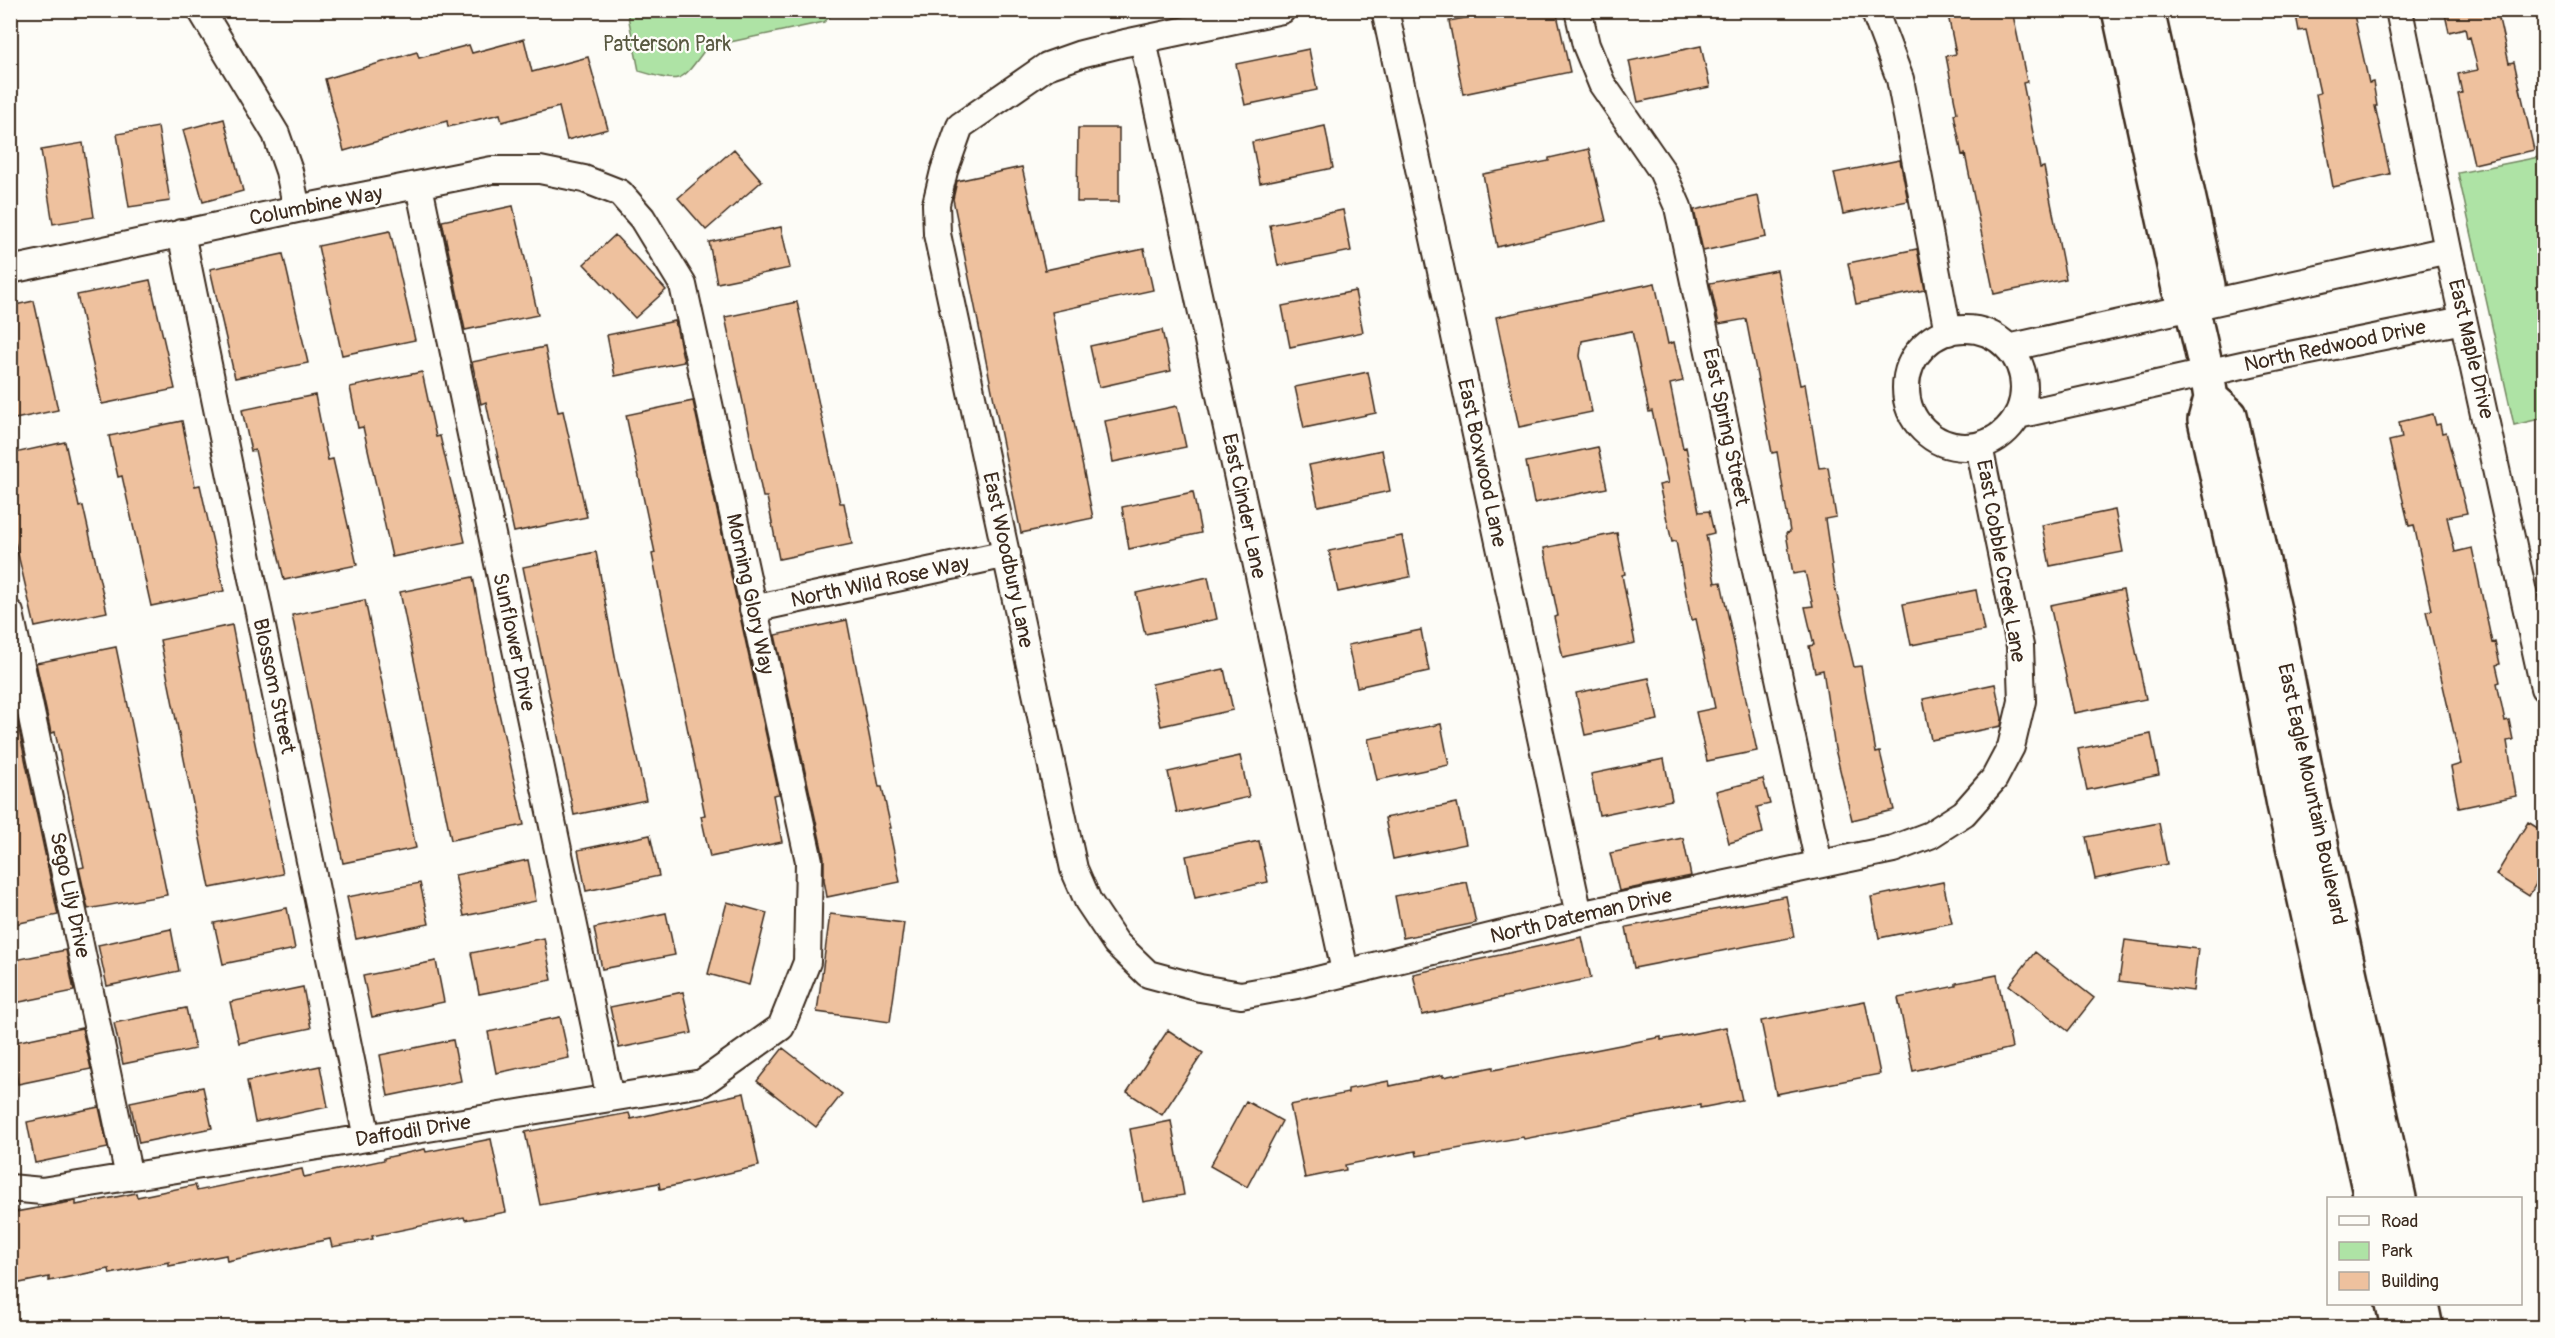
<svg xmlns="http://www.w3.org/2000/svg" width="2555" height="1338" font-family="Pangolin,sans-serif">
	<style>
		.green { fill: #aee3a5; stroke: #748662; stroke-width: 1.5 }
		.building { fill: #eec19e; stroke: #3b2a1e; stroke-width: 1.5 }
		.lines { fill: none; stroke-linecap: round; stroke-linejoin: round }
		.street-casing { stroke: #3b2a1e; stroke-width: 30 }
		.secondary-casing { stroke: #3b2a1e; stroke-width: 38 }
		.street { stroke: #fdfcf7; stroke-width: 26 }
		.secondary { stroke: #fdfcf7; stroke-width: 33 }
		.labels { text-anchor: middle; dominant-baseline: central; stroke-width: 4.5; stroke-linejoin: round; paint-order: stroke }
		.park-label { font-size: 21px; fill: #585840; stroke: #fdfcf7 }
		.street-label { font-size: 21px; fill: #3b2a1e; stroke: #fdfcf7 }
	</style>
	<rect width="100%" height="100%" fill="#fdfcf7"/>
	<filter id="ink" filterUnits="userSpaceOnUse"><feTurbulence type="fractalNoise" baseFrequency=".0167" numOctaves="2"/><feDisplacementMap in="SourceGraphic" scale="12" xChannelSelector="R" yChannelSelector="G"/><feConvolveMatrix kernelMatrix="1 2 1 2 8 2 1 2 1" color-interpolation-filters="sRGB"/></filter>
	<g filter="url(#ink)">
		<path class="green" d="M627,11v-1l209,1 -12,11 -117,25c-27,36 -23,37 -68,24z
			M2544,156v262l-30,7 -56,-252z"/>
		<path class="building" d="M1507,10h49l14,62 -107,22 -14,-73z
			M1947,10h65l15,72 -4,1 17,85 4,-1 22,112 -72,15 -29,-140 -3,1 -8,-41 3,-1 -11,-57 10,-2z
			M2295,10h58l16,73 4,-1 4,24h-2l15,68 -57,13 -17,-93 4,-1 -14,-63 -7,1z
			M2444,10h53l12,53 5,-1 20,88 -60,14 -16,-70 4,-1 -4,-19 20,-4 -8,-33 -3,1 -2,-10 -16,4z
			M524,39l8,33 56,-15 20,72 -41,11 -8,-33 -57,15 -2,-8 -52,13 -1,-6 -103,30 -19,-72 92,-27 2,6 50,-13 3,8z
			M1701,46l9,41 -72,15 -9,-41z
			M1309,49l8,41 -72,15 -9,-41z
			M224,119l19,72 -40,11 -20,-72z
			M1325,126l8,42 -73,15 -8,-41z
			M158,127l12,74 -41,6 -12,-73z
			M1078,128h41v74h-42z
			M83,143l11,74 -41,7 -12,-74z
			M734,149l28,32 -56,49 -28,-32z
			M1589,149l17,72 -109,26 -14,-73 66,-13v-3z
			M1900,160l8,41 -65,13 -9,-41z
			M1022,167l23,103 99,-21 9,41 -101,22 41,206 -72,15 -68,-334 4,-18z
			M1758,196l8,41 -63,14 -9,-41z
			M513,206l25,109 -73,15 -23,-109z
			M1343,210l8,41 -73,15 -8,-41z
			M781,227l9,41 -73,15 -8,-41z
			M390,231l25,109 -73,15 -24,-109z
			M615,235l51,55 -31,28 -51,-54z
			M1917,249l8,41 -69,14 -8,-41z
			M283,254l25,109 -73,15 -25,-109z
			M1777,270l23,115 5,-1 14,84 9,-1 8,50 -11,2 10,68 19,80 7,-1 15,87 4,-1 14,58 -42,10 -17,-71 -12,-79 -8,2 -6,-26 5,-1 -9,-38 8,-1 -8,-34 -12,2 -7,-41 4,-1 -13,-80 -5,1 -26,-134 -27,5 -9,-41z
			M150,280l25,109 -73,15 -25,-109z
			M1655,283l13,61 6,-2 9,39 -13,3 13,64 3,-1 13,65 10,-1 5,22 -8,2 9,48 6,-1 36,169 -50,10 -11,-49 19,-4 -19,-89 -5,1 -15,-79 -4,1 -13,-57 9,-2 -16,-72 -3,1 -17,-81 -50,10 -2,15 12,56 -73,15 -23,-110z
			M1355,291l8,41 -73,15 -8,-41z
			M34,301l24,109 -48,10v-114z
			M797,302l43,201h4l8,41 -73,15 -12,-62h-4l-38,-180z
			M675,321l9,41 -69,14 -8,-41z
			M1162,330l9,41 -72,16 -9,-41z
			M545,347l13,65 5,-1 24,106 -73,15 -28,-130 -5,2 -9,-42z
			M422,372l14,65 4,-1 25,106 -73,15 -29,-130 -5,1 -8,-41z
			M1368,372l8,41 -72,15 -9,-41z
			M315,395l13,65 5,-1 24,106 -73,15 -29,-130 -4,1 -9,-41z
			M693,401l86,393 -6,1 9,47 -72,15 -9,-41 4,-1 -53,-261 3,-1 -29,-138z
			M1177,406l9,41 -73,15 -8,-41z
			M2433,414l3,11 4,-1 2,9 4,-1 21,81 -20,4 8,35 17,-4 20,95 3,-1 5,22 -4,1 4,17 -3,1 8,38 4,-1 4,20 -6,1 9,55 -57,12 -8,-41 10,-3 -35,-153 6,-1 -18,-85 -5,1 -20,-85 13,-3 -3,-16z
			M182,421l13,65 5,-1 24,106 -73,15 -29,-130 -4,1 -9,-41z
			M65,442l14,65 4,-1 24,106 -72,15 -25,-107v-66z
			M1598,447l9,41 -73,15 -8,-41z
			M1382,450l8,41 -72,15 -9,-41z
			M1193,492l8,41 -72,16 -7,-42z
			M2115,510l8,42 -73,14 -8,-41z
			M1617,533l8,41 -3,1 13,68 -72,15 -9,-41 4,-1 -14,-68z
			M1402,536l8,41 -72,15 -9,-41z
			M596,552l20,109 30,139 -72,15 -51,-248z
			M473,577l20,109 31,139 -73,15 -51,-248z
			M1208,577l9,42 -72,15 -9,-41z
			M1976,590l8,41 -73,14 -8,-41z
			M2123,590l23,109 -72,14 -24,-108z
			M365,600l51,248 -73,15 -51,-248z
			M847,620l32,167h3l9,41h-2l11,54 -73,15 -3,-17v-22l-49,-223z
			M232,625l21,109 30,140 -73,14 -50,-248z
			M1421,630l8,41 -72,16 -9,-42z
			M116,647l51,248 -79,14 -9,-41 5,-1 -29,-135 -4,1 -15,-70z
			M1224,669l9,41 -72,16 -9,-42z
			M1649,678l9,42 -73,15 -9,-42z
			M1995,684l7,34 -1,8 -70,14 -8,-41z
			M10,688l48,227 -48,10z
			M1441,724l8,41 -72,15 -9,-41z
			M2151,734l8,41 -72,15 -9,-41z
			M1240,756l9,41 -72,16 -9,-41z
			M1664,759l8,41 -73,15 -8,-41z
			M1763,779l7,25 -13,3 6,26 -34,10 -13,-52z
			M1457,803l9,41 -73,15 -8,-41z
			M2528,822l16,10v55l-7,-5 -8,14 -33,-21z
			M2159,823l8,41 -72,15 -9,-42z
			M650,835l9,41 -73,15 -8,-41z
			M1683,838l8,38 -72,15 -9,-38z
			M1259,841l9,41 -73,16 -9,-42z
			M528,860l8,41 -72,15 -9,-41z
			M1467,882l9,41 -73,15 -8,-42z
			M1943,882l9,41 -73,15 -8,-41z
			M420,883l9,41 -73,15 -9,-42z
			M1786,896l8,41 -160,31 -8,-41z
			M727,902l40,11 -18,72 -41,-11z
			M287,908l8,41 -72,15 -9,-41z
			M666,913l9,42 -73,14 -8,-41z
			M830,914l74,9 -14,99 -73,-10z
			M171,929l8,42 -72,15 -9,-41z
			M1582,937l9,41 -169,37 -9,-41z
			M544,938l8,42 -73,14 -8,-41z
			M2125,940l73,9 -5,42 -74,-10z
			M66,950l8,41 -64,13v-43z
			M2035,952l59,46 -26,33 -59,-46z
			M436,961l8,41 -72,15 -9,-41z
			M1997,975l15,73 -99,23 -15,-73 58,-12v-3z
			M303,987l8,41 -72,15 -9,-41z
			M683,992l9,41 -73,15 -9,-41z
			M1865,1001l15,73 -104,20 -15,-73z
			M186,1008l9,41 -72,15 -9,-41z
			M560,1017l9,41 -73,15 -8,-41z
			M1726,1027l16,73 -42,8v-3l-176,34 -1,-2 -106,19 -1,-5 -71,14 1,5 -41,8 -15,-73 58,-12v-4l41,-8 1,5 53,-11v2l50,-10v3l168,-33v3z
			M82,1028l9,41 -73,15 -8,-41z
			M1168,1030l35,23 -41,62 -35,-23z
			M453,1040l8,41 -73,15 -8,-41z
			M783,1048l59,46 -26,33 -59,-46z
			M320,1066l8,41 -73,15 -8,-41z
			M203,1087l9,41 -73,15 -9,-41z
			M744,1093l15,73 -99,23 -1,-6 -119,22 -15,-73 104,-19 2,6z
			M1246,1101l36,20 -35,66 -37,-21z
			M99,1107l9,41 -73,15 -8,-41z
			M1171,1121l13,74 -41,7 -13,-73z
			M491,1139l15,73 -41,8 -1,-3 -92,19 1,3 -41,8 -2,-8 -103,22 -1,-6 -57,11v-4l-59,12 -1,-5 -60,12v-4l-39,8v-72l66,-12v4l60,-12 1,4 58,-12 2,6 105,-22 2,8 80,-17v-2l41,-9 1,3z"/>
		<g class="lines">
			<defs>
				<path id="street" d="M201,10l75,124 13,37 8,38
					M1282,10l-157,33 -44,11 -34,12 -87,60 -16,45 -8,33 1,30 137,635 14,32 28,42 32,31 52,14 41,7 56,-10 282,-70 314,-66 37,-14 34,-22 30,-34 17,-32 11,-46 -2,-55 -41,-200
					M1385,10l194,905
					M1578,10l8,35 16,39 60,87 16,36 141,657
					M1874,10l26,69 48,253
					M2399,10l49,240 96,438
					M1143,41l202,930
					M419,186l191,912
					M181,233l186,905
					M10,270l287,-61 195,-39h48l44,9 36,14 22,25 41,67 126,576 -2,101 -26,65 -79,56 -660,108 -32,-3
					M1906 388a59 59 0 1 1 118 0a59 59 0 1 1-118 0Z
					M2008,348l440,-98
					M2018,415l242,-54 203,-41
					M753,609l254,-55
					M10,613l119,564"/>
				<path id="secondary" d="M2119,10l60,279 13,18 15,66 4,25 -6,22 42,192 37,193 87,393
					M2147,10l61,275 -16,22
					M2211,398l19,17 44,195 38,193 87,395
					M2393,1304l5,24
					M2421,1304l5,24"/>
			</defs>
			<use href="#street" class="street-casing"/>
			<use href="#secondary" class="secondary-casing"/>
			<use href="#street" class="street"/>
			<use href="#secondary" class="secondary"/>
		</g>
	</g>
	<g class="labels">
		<g class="park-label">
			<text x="667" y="44">Patterson Park</text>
		</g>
		<g class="street-label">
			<text transform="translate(316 206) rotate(-11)">Columbine Way</text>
			<text transform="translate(2335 346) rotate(-12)">North Redwood Drive</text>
			<text transform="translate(2471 349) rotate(77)">East Maple Drive</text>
			<text transform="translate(1726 427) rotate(78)">East Spring Street</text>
			<text transform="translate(1482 463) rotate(78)">East Boxwood Lane</text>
			<text transform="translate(1244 506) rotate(78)">East Cinder Lane</text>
			<text transform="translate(1008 560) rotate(78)">East Woodbury Lane</text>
			<text transform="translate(2001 561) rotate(80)">East Cobble Creek Lane</text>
			<text transform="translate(880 582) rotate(-12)">North Wild Rose Way</text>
			<text transform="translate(750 594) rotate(78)">Morning Glory Way</text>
			<text transform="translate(514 642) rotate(78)">Sunflower Drive</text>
			<text transform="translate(274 686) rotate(78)">Blossom Street</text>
			<text transform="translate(2312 794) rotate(78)">East Eagle Mountain Boulevard</text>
			<text transform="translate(70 895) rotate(78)">Sego Lily Drive</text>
			<text transform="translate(1581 916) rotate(-13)">North Dateman Drive</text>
			<text transform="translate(413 1131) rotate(-9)">Daffodil Drive</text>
		</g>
	</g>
	<rect width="2555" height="1338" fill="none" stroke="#fdfcf7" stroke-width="36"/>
	<rect x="18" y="18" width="2519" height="1302" fill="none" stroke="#3b2a1e" stroke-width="2" filter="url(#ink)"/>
	<rect x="2327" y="1197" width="195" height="108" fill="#fdfcf7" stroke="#afa8a0" stroke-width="1.5"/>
	<rect x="2339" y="1216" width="30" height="9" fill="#fdfcf7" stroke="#afa8a0" stroke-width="1.5"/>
	<text x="2381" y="1227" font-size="18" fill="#3b2a1e">Road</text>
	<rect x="2339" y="1242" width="30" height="18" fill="#aee3a5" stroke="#afa8a0" stroke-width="1.5"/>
	<text x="2381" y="1257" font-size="18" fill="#3b2a1e">Park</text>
	<rect x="2339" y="1272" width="30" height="18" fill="#eec19e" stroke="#afa8a0" stroke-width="1.5"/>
	<text x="2381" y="1287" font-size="18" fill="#3b2a1e">Building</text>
</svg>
